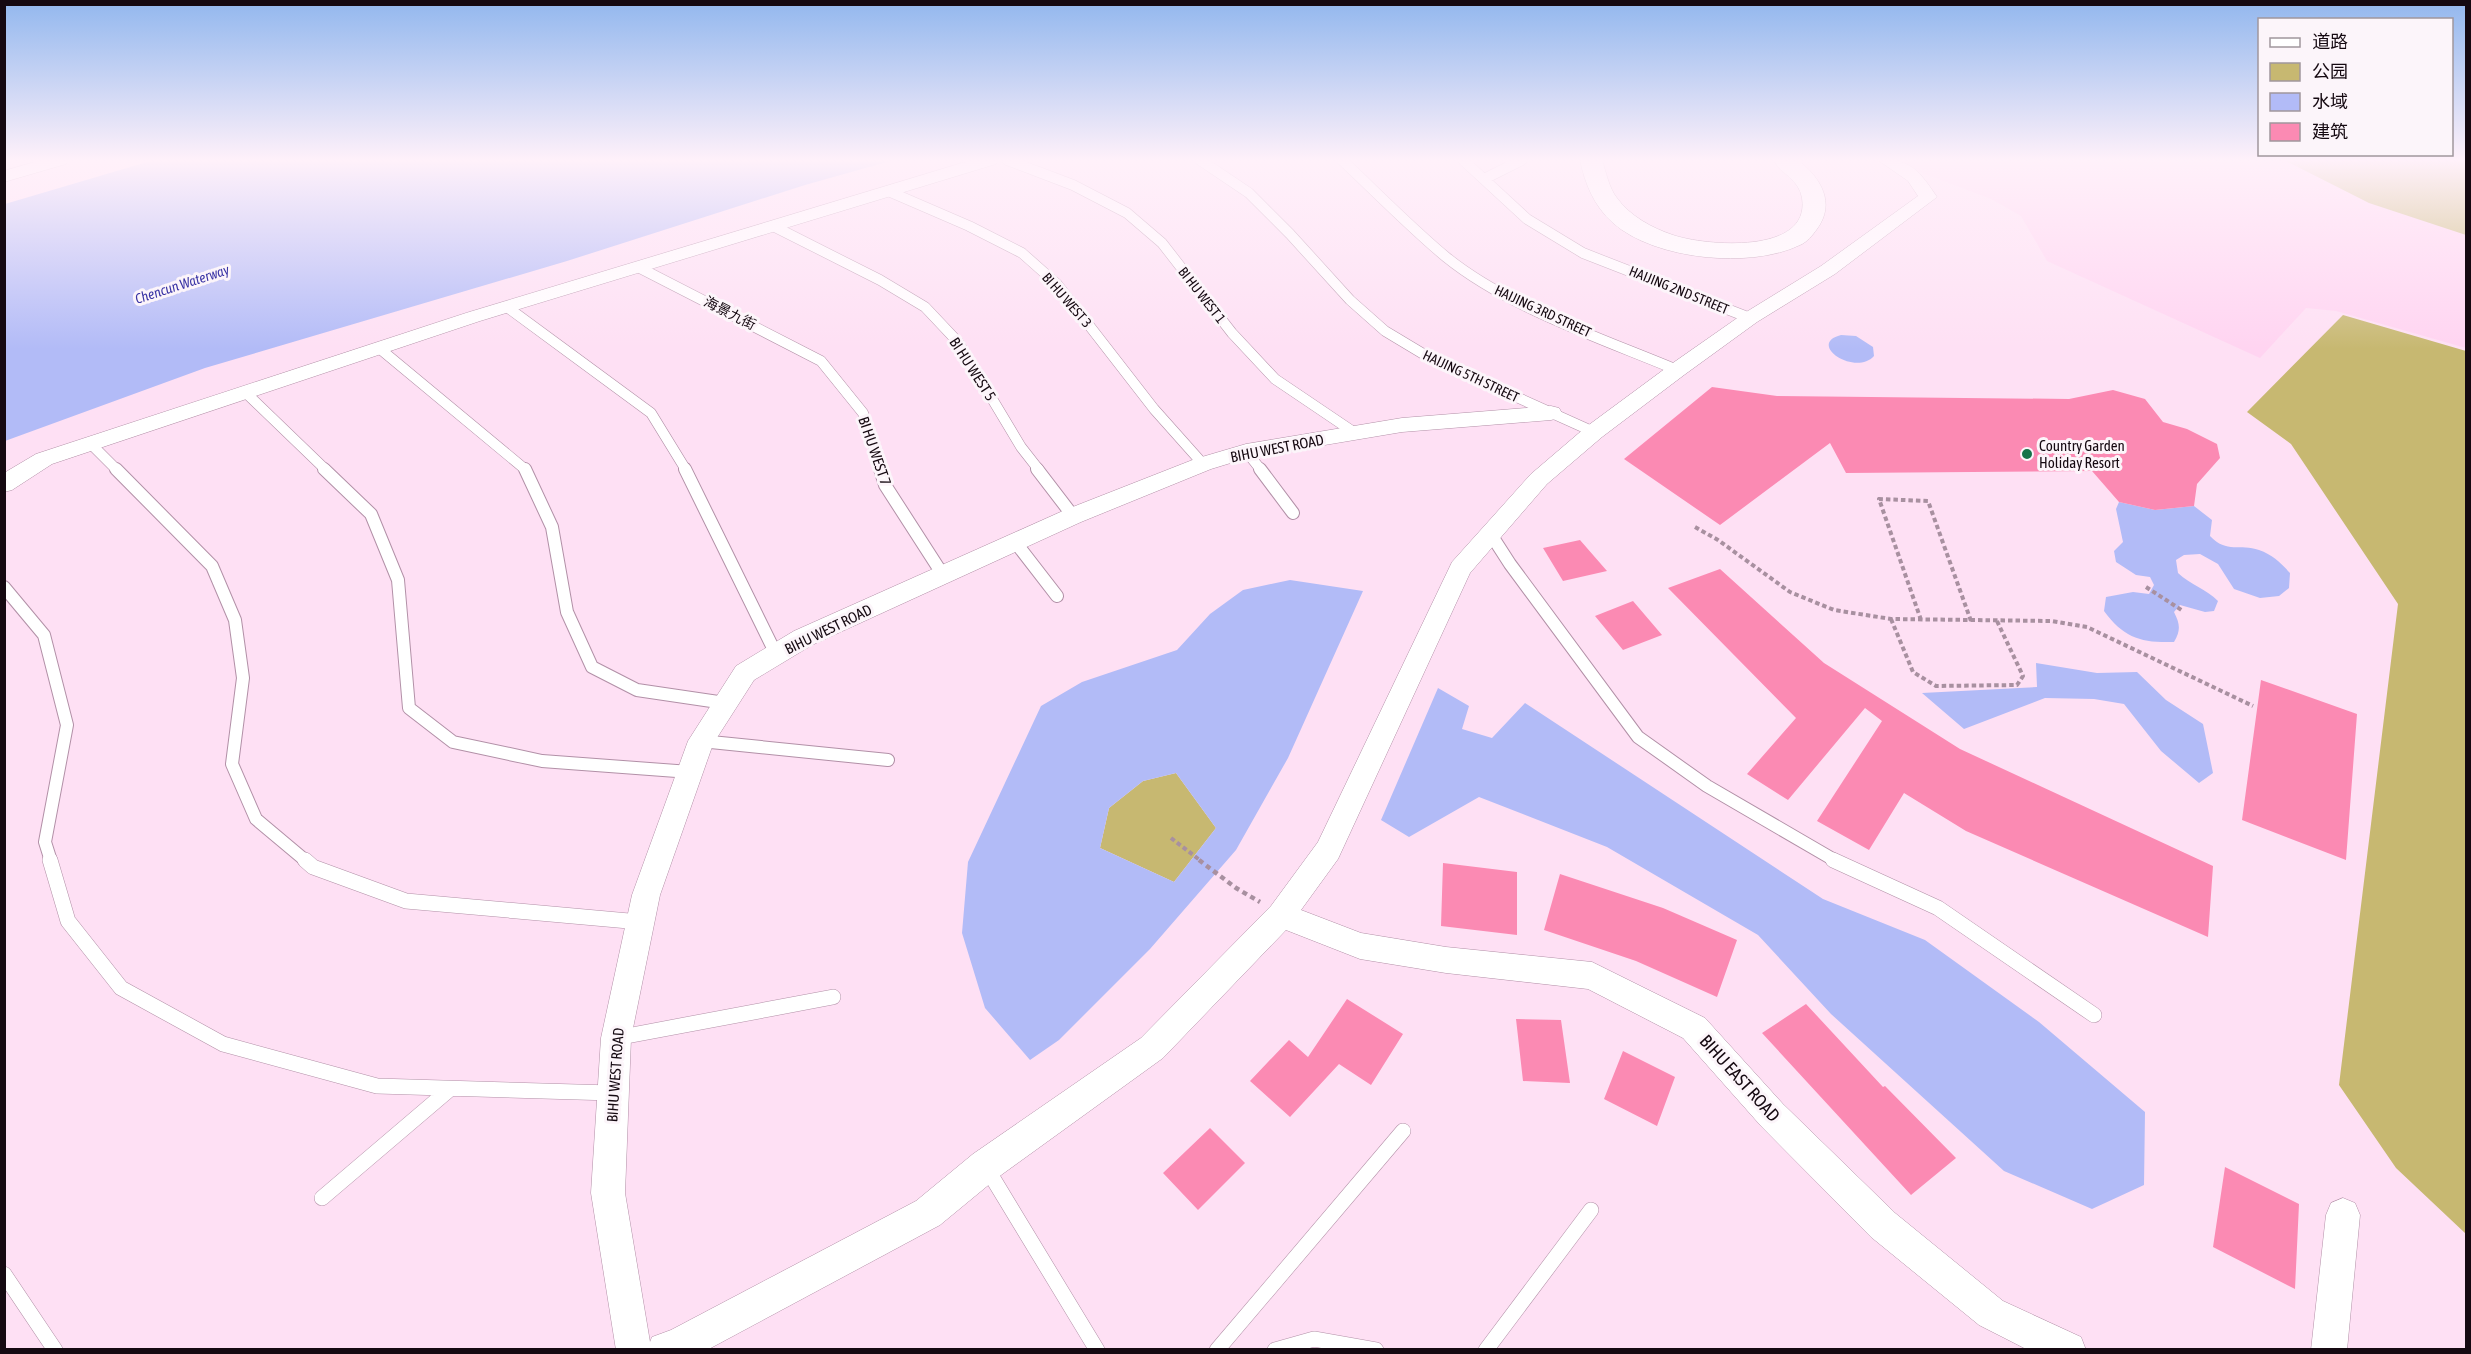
<svg xmlns="http://www.w3.org/2000/svg" width="2471" height="1354" font-family="'Asap Condensed','Noto Sans SC',sans-serif">
	<style>
		.built { fill: #ffd4f1 }
		.green { fill: #c7b871 }
		.water { fill: #b2bbf7; fill-rule: evenodd }
		.building { fill: #fb8ab3 }
		.lines { fill: none; stroke-linecap: round; stroke-linejoin: round }
		.service-far2-casing { stroke: #b290a7; stroke-width: 11 }
		.service-far1-casing { stroke: #b290a7; stroke-width: 14 }
		.service-casing { stroke: #b290a7; stroke-width: 16 }
		.minor-casing { stroke: #b290a7; stroke-width: 1 }
		.secondary-casing { stroke: #b290a7; stroke-width: 1 }
		.path-far1 { stroke: #a890a0; stroke-width: 4; stroke-dasharray: 4.5 3; stroke-linecap: butt }
		.path { stroke: #a890a0; stroke-width: 4.5; stroke-dasharray: 5 4; stroke-linecap: butt }
		.service-far2 { stroke: #fff; stroke-width: 10 }
		.service-far1 { stroke: #fff; stroke-width: 12 }
		.service { stroke: #fff; stroke-width: 15 }
		.minor { fill: #fff; fill-rule: evenodd }
		.secondary { fill: #fff; fill-rule: evenodd }
		.poi-dot { fill: #157349; stroke: #fcf5fa; stroke-width: 2 }
		.labels { text-anchor: middle; dominant-baseline: central; stroke-width: 6; stroke-linejoin: round; paint-order: stroke }
		.far-water-label { font-size: 14px; font-style: italic; fill: #3a34a5; stroke: #fcf5fa }
		.far-street-label { font-size: 14px; fill: #150911; stroke: #fcf5fa }
		.street-label { font-size: 15px; fill: #150911; stroke: #fcf5fa }
		.poi-label { font-size: 15px; fill: #150911; stroke: #fcf5fa; text-anchor: start }
		.near-street-label { font-size: 18px; fill: #150911; stroke: #fcf5fa }
	</style>
	<rect width="100%" height="100%" fill="#fee0f4"/>
	<path class="built" d="M1899,160h567v188l-130,-37 -30,-3 -46,50 -213,-97 -26,-45 -30,-17 -71,-27z"/>
	<path class="green" d="M2284,160h182v75l-97,-32z
		M2343,315l123,36v883l-70,-66 -57,-83 59,-481 -107,-160 -44,-32z
		M1176,773l40,55 -42,54 -74,-34 9,-40 34,-27z"/>
	<path class="water" d="M154,160h740l-89,25 -238,76 -362,107 -200,73v-237z
		M1841,335l15,1 17,11 1,9c-19,21 -68,-12 -33,-21z
		M2119,502l36,8 39,-4 18,14 -2,16c17,18 30,7 49,14 14,5 22,13 31,23l-1,15 -10,8 -19,2 -26,-9 -16,-25 -18,-10 -16,1 -8,5 2,13c13,12 28,16 40,28l-4,10 -9,1 -25,-7 -6,7c6,12 7,18 0,30 -33,1 -50,-4 -70,-31l2,-14 27,-5 16,2 5,-9 -4,-8 -14,-2 -20,-13 -2,-11 9,-9 -7,-33z
		M1290,580l73,11 -75,167 -52,92 -86,99 -91,91 -29,20 -45,-52 -23,-75 6,-71 73,-156 41,-24 95,-32 33,-36 33,-24zM1176,773l40,55 -42,54 -74,-34 9,-40 34,-27z
		M2036,663l61,10 40,-1 29,28 37,24 10,49 -14,10 -38,-32 -37,-47 -30,-5 -49,-1 -81,31 -42,-36 115,-6z
		M1438,688l31,18 -7,23 30,9 33,-35 298,196 102,41 114,82 106,90 -1,73 -52,24 -88,-38 -173,-157 -73,-79 -151,-88 -128,-50 -70,40 -28,-17z"/>
	<path class="building" d="M1712,387l65,9 292,3 44,-9 32,9 18,23 24,7 30,15 3,14 -23,26 -3,22 -39,4 -36,-8 -27,-31 -246,2 -16,-30 -110,82 -96,-66z
		M1580,540l27,31 -44,10 -20,-33z
		M1720,569l104,94 136,86 253,117 -5,71 -242,-106 -62,-38 -35,57 -52,-29 65,-100 -17,-13 -77,92 -41,-26 49,-56 -128,-130z
		M1633,601l29,34 -39,15 -28,-34z
		M2261,680l96,34 -11,146 -104,-40z
		M1443,863l74,9v63l-76,-9z
		M1560,874l103,34 74,32 -20,57 -81,-36 -92,-31z
		M1347,999l56,35 -32,51 -32,-21 -49,53 -40,-36 39,-41 19,17z
		M1806,1004l77,83 2,-1 71,72 -45,37 -149,-162z
		M1516,1019l45,1 9,63 -47,-2z
		M1623,1051l52,26 -18,49 -53,-27z
		M1210,1128l35,35 -47,47 -35,-37z
		M2225,1167l74,37 -4,85 -82,-42z"/>
	<g class="lines">
		<defs>
			<path id="service-far2" d="M1007,160l66,25 54,28 35,30 70,90 43,46 80,54
				M1200,160l49,33 41,41 60,66 35,31 45,27 164,74
				M1342,160c34,32 68,67 104,97 63,51 157,82 231,113
				M1463,160l64,59 56,34 167,65
				M1484,179l38,-19
				M888,191l81,35 53,27 35,31 97,125 49,55
				M773,226l107,54 45,27 33,35 63,105 18,23
				M638,267l183,94 42,52 18,57
				M507,307l144,106 35,57
				M379,348l147,122
				M245,392l81,78
				M90,443l27,27
				M1246,451l15,19"/>
			<path id="service-far1" d="M116,469l96,97 23,54 8,58 -11,86 24,55 50,42
				M324,469l47,45 27,66 11,128 44,34 89,19 148,11
				M525,469l27,58 15,85 25,55 45,23 88,13
				M685,469l91,185
				M880,469l5,16 58,90
				M1037,469l36,47
				M1260,469l33,44
				M1490,533l20,31 128,173 69,49 129,75
				M1016,543l41,53
				M4,587l40,48 23,90 -22,117 6,19
				M701,741l187,19"/>
			<path id="service" d="M50,860l18,61 53,67 102,56 154,42 235,7
				M305,860l8,7 93,34 234,21
				M1833,860l105,48 156,107
				M616,1038l217,-41
				M986,1167l111,183
				M322,1198l128,-109
				M4,1274l51,76
				M1217,1350l186,-219
				M1275,1350l39,-11 62,11
				M1486,1350l105,-140"/>
			<path id="minor" d="M42,160h27l-3,4 -62,18v-11z
				M972,160h27l-3,4 -516,157 -428,143 -40,26 -8,2v-19l32,-19 430,-141z
				M1878,160c33,-2 42,12 59,37l-102,77 -78,48 -73,53 -82,62 -55,47 -77,89 -132,286 -37,51 60,23 85,14 146,15 113,56 78,86 112,109 108,88 78,36 5,13h-58l-49,-25 -108,-88 -110,-111 -78,-88 -95,-49 -142,-16 -86,-14 -74,-29 -123,128 -166,120 -57,47 -233,125h-91l-25,-157 10,-155 31,-143 56,-154 48,-75 58,-35 271,-121 130,-51 51,-15 156,-26 149,-12 8,2 3,5 -3,5 -8,2 -149,12 -155,26 -36,11 -130,53 -269,123 -58,35 -41,64 -53,151 -29,143 -6,155 25,149 2,-5 19,-7 245,-129 57,-47 168,-116 130,-132 47,-64 134,-280 79,-88 55,-47 84,-62 73,-51 78,-48 97,-70 -10,-15z
				M2343,1198l12,5 5,12 -13,135h-36l15,-135 5,-12z"/>
			<path id="secondary" d="M1580,160h22c4,12 7,28 15,38 13,18 35,30 56,37 32,11 138,20 129,-37 -3,-19 -21,-24 -29,-38h25c23,18 38,43 19,69 -5,7 -10,13 -17,16 -49,24 -145,15 -187,-22 -19,-17 -28,-39 -33,-63z"/>
		</defs>
		<use href="#service-far2" class="service-far2-casing"/>
		<use href="#service-far1" class="service-far1-casing"/>
		<use href="#service" class="service-casing"/>
		<use href="#minor" class="minor-casing"/>
		<use href="#secondary" class="secondary-casing"/>
		<path class="path-far1" d="M1695,527l23,13 72,52 44,18 57,9 161,2 35,6 166,79
			M2146,587l37,24
			M1891,619l22,53 23,14 81,-1 6,-9 -26,-55
			M1921,620l-42,-121 49,2 43,120
			M1171,838l30,23"/>
		<path class="path" d="M1199,860l37,28 24,14"/>
		<use href="#service-far2" class="service-far2"/>
		<use href="#service-far1" class="service-far1"/>
		<use href="#service" class="service"/>
		<use href="#minor" class="minor"/>
		<use href="#secondary" class="secondary"/>
	</g>
	<linearGradient id="sky" x2="0" y2="1"><stop stop-color="#92b7ee"/><stop offset="0.46" stop-color="#fff1fa"/><stop offset="1" stop-color="#fff1fa" stop-opacity="0"/></linearGradient>
	<rect width="2471" height="349" fill="url(#sky)"/>
	<circle class="poi-dot" cx="2027" cy="454" r="6"/>
	<g class="labels">
		<g class="far-water-label">
			<text transform="translate(182 284) rotate(-18)">Chencun Waterway</text>
		</g>
		<g class="far-street-label">
			<text transform="translate(1679 290) rotate(22)">HAIJING 2ND STREET</text>
			<text transform="translate(1202 295) rotate(52)">BI HU WEST 1</text>
			<text transform="translate(1067 300) rotate(49)">BI HU WEST 3</text>
			<text transform="translate(1543 311) rotate(25)">HAIJING 3RD STREET</text>
			<text transform="translate(730 313) rotate(27)">海景九街</text>
			<text transform="translate(1471 376) rotate(25)">HAIJING 5TH STREET</text>
		</g>
		<g class="street-label">
			<text transform="translate(973 369) rotate(57)">BI HU WEST 5</text>
			<text transform="translate(1277 448) rotate(-11)">BIHU WEST ROAD</text>
			<text transform="translate(875 451) rotate(71)">BI HU WEST 7</text>
			<text transform="translate(828 629) rotate(-26)">BIHU WEST ROAD</text>
			<text transform="translate(615 1075) rotate(-86)">BIHU WEST ROAD</text>
		</g>
		<g class="poi-label">
			<text x="2039" y="445">Country Garden<tspan x="2039" dy="17">Holiday Resort</tspan></text>
		</g>
		<g class="near-street-label">
			<text transform="translate(1740 1078) rotate(48)">BIHU EAST ROAD</text>
		</g>
	</g>
	<rect width="2471" height="1354" fill="none" stroke="#150911" stroke-width="12"/>
	<rect x="2258" y="18" width="195" height="138" fill="#fcf5fa" stroke="#a0979d" stroke-width="1.5"/>
	<rect x="2270" y="38" width="30" height="9" fill="#ffffff" stroke="#a0979d" stroke-width="1.5"/>
	<text x="2312" y="48" font-size="18" fill="#150911">道路</text>
	<rect x="2270" y="63" width="30" height="18" fill="#c7b871" stroke="#a0979d" stroke-width="1.5"/>
	<text x="2312" y="78" font-size="18" fill="#150911">公园</text>
	<rect x="2270" y="93" width="30" height="18" fill="#b2bbf7" stroke="#a0979d" stroke-width="1.5"/>
	<text x="2312" y="108" font-size="18" fill="#150911">水域</text>
	<rect x="2270" y="123" width="30" height="18" fill="#fb8ab3" stroke="#a0979d" stroke-width="1.5"/>
	<text x="2312" y="138" font-size="18" fill="#150911">建筑</text>
</svg>
